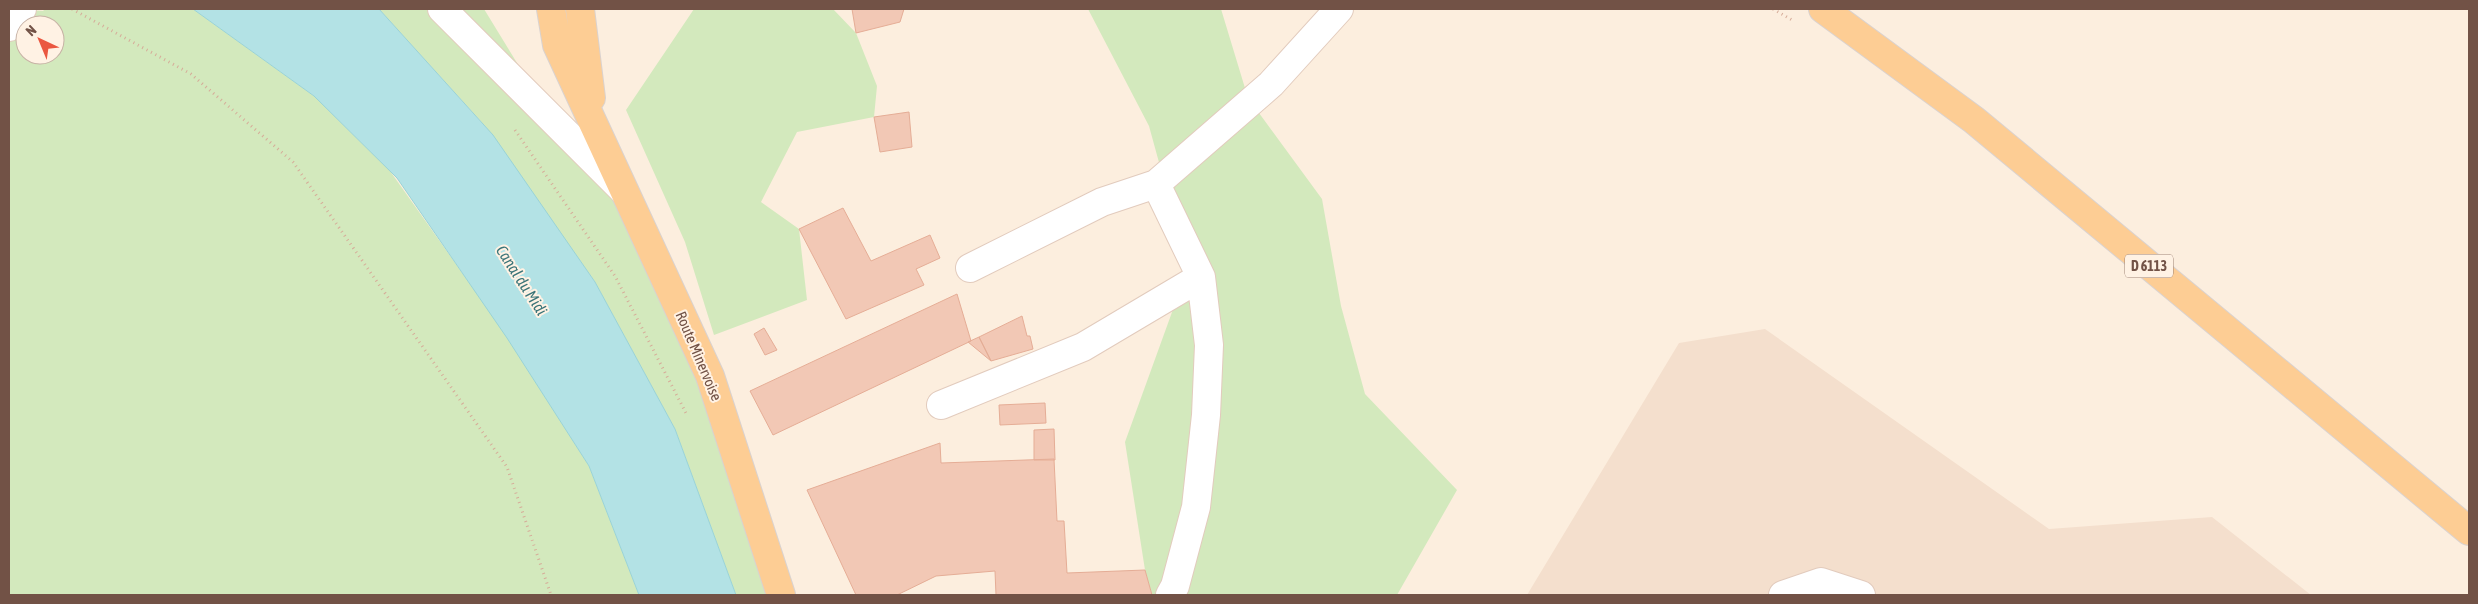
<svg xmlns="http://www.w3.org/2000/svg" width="2478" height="604" font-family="'Asap Condensed',sans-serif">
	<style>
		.residential { fill: #f4dfcd }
		.green { fill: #d3e9bd; fill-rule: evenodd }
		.water { fill: #b3e2e5; stroke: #99d3d7 }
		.building { fill: #f2c8b5; stroke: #e5ad96 }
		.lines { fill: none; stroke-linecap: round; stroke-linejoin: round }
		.minor-casing { stroke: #e2cbbd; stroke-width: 30 }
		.major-casing { stroke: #dad2cf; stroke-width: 30 }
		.path { stroke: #d6ac99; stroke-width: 3; stroke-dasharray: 1 4; stroke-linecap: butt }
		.minor { stroke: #fff; stroke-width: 28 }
		.major { stroke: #fdcd94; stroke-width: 28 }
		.labels { text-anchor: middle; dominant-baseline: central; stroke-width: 4; stroke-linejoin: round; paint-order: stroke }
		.shield { fill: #fff2e4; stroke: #9c8275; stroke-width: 1 }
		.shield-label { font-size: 14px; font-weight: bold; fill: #725246 }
		.street-label { font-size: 15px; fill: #725246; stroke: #fff2e4 }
		.water-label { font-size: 16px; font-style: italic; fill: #3a7478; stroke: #fff2e4 }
	</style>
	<rect width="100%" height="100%" fill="#fceede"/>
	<path class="residential" d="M1765,329l284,200 163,-12 99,78h-784l152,-252z"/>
	<path class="green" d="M9,9l35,2 -2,-2h151l121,87 76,75 112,158 87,137 50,129h-630zM25,25h30v30h-30z
		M379,9h105l87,142 55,42 155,402h-45l-61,-166 -80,-147 -110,-156z
		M694,9h139l23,24 21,53 -3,31 -77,15 -36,70 38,27 8,71 -93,35 -29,-93 -59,-132z
		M1088,9h133l27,89 74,101 19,107 24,88 92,96 -60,105h-245l-7,-25 -20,-128 63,-174 -39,-142z"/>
	<path class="water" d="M193,9h186l114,126 102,147 80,147 61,166h-97l-50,-129 -82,-128 -110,-160 -83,-82z"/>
	<path class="building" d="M852,9h52l-4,13 -44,11z
		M909,112l3,35 -32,5 -6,-35z
		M843,208l28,53 59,-26 10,23 -24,11 8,16 -78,34 -47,-90z
		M957,294l14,47 -198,94 -23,-44z
		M1022,316l5,20h3l3,13 -42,12 -12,-24z
		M764,328l13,22 -12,5 -11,-21z
		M979,337l12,24 -23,-19z
		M1045,403l1,20 -46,2 -1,-20z
		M1054,429l1,31h-21v-30z
		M940,443l1,20 113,-4 3,62h7l3,52 78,-3 7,25h-156l-1,-24 -59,5 -39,19h-41l-49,-105z"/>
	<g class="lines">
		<defs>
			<path id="minor" d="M442,9l181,181
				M9,27l13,-18
				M1156,184l115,-100 68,-75
				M970,268l132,-66 54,-18 45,93 8,68 -3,70 -10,92 -21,79 -5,9
				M941,405l142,-58 118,-70
				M1783,595l38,-13 40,13"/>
			<path id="major" d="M551,9l6,36 153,331 71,219
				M580,9l11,89
				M1823,9l151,111 495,411"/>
		</defs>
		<use href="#minor" class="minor-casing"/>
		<use href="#major" class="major-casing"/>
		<path class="path" d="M72,9l119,65 102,88 214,305 44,128
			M1773,9l19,11
			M515,130l100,146 72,139"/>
		<use href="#minor" class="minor"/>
		<use href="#major" class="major"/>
	</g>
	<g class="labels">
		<rect class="shield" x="2125" y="254.5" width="48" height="23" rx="4"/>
		<g class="shield-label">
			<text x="2149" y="266">D 6113</text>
		</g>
		<g class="street-label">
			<text transform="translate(699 356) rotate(67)">Route Minervoise</text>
		</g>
		<g class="water-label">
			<text transform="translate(522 280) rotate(57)">Canal du Midi</text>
		</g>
	</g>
	<rect width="2478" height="604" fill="none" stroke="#725246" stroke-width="20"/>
	<g transform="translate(40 40) rotate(316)"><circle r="24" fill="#fff2e4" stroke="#c7b2a5"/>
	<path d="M0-4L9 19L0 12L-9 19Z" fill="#ea5740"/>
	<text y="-8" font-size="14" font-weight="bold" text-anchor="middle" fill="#725246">N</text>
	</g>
</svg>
